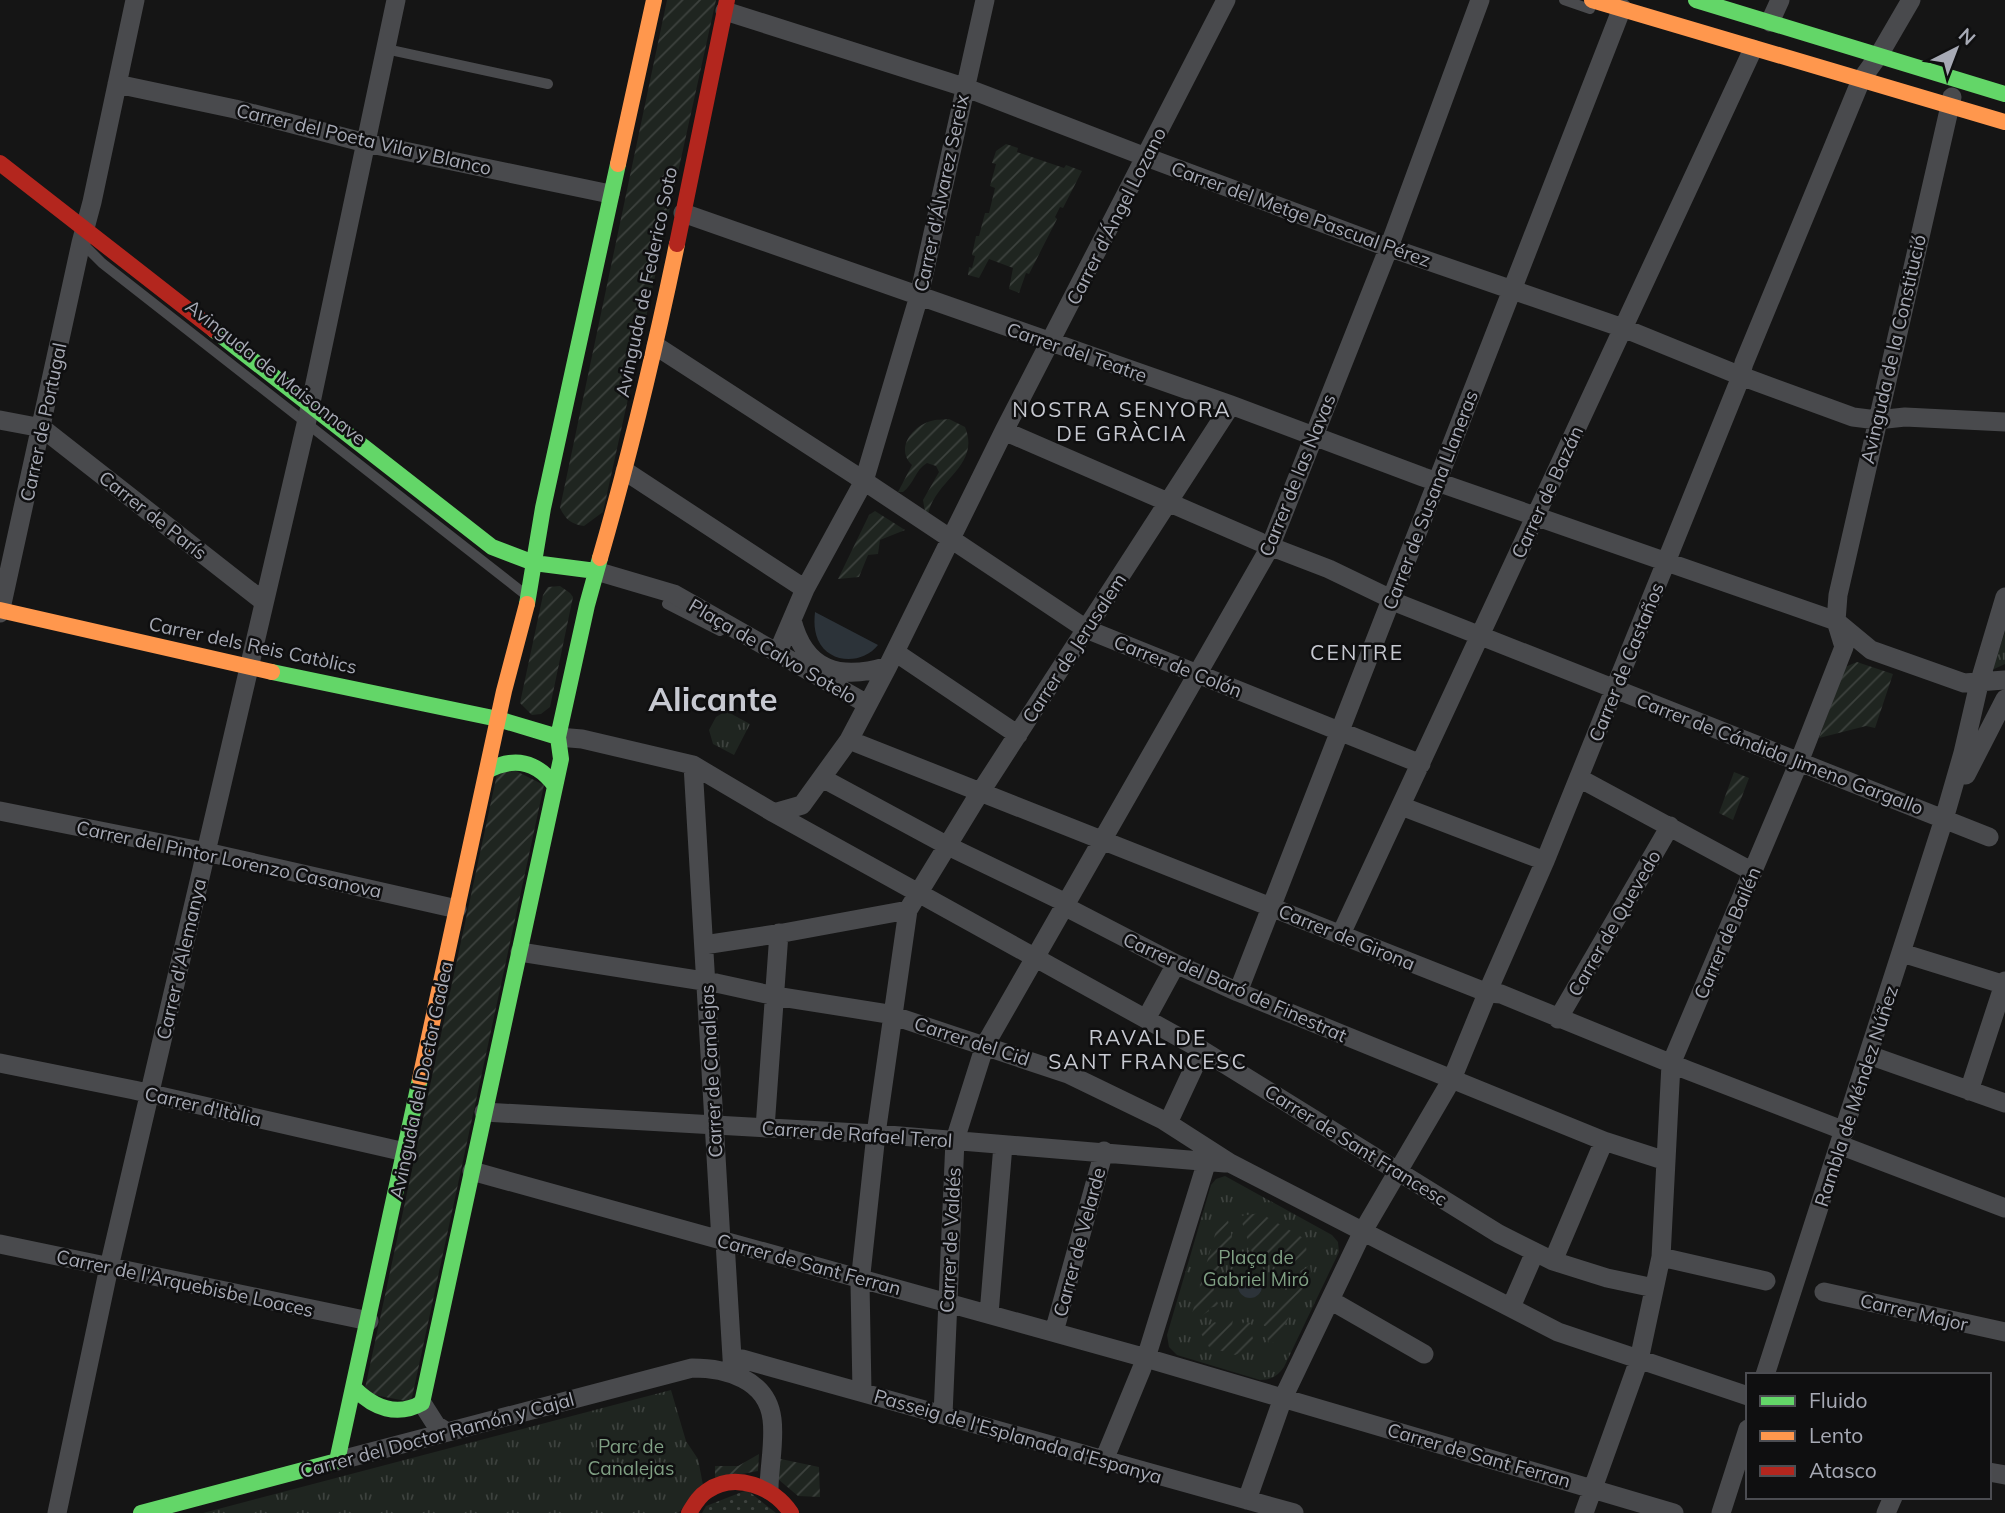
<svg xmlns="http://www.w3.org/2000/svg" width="2005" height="1513" font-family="Mulish,sans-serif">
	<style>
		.grass { fill: url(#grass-dots) }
		.park { fill: url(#park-tufts) }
		.garden { fill: url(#garden-furrows) }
		.water { fill: #2c3339 }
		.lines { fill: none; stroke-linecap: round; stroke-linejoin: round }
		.lane { stroke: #494a4d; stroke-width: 10 }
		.street { stroke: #494a4d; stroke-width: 19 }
		.fast { stroke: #63d668; stroke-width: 16 }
		.slow { stroke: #ff974d; stroke-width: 16 }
		.jam { stroke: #b3261e; stroke-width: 16 }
		.labels { text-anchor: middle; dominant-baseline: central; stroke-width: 5; stroke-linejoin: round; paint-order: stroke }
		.street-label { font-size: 19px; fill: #a7aab5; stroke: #0f0f10 }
		.park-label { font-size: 19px; fill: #7f9f83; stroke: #0f0f10 }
		.neighbourhood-label { font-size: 21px; letter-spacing: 2px; fill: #c7c9d1; stroke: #0f0f10 }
		.town-label { font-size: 33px; font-weight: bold; fill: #c7c9d1; stroke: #0f0f10 }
	</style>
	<defs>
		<pattern id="grass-dots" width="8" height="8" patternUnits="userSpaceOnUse" patternTransform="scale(1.75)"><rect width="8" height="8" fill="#1f2520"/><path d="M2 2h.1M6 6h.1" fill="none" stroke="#3d423e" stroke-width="1.8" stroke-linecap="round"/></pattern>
		<pattern id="park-tufts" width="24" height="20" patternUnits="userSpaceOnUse" patternTransform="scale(1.75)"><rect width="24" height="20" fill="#1f2520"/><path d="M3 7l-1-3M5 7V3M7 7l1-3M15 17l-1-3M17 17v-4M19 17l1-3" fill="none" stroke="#3d423e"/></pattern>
		<pattern id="garden-furrows" width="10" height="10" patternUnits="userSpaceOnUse" patternTransform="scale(1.75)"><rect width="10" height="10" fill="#1f2520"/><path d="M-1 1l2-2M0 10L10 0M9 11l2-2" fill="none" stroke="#3d423e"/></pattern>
	</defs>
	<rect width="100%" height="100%" fill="#151515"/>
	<path class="grass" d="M747,1490l29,23h-74l4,-7z"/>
	<path class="park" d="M2005,632v32l-13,6z
		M726,711l24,13 -16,31 -21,-11 -4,-14 7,-13z
		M1225,1176l107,59 6,7 1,10 -55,115c-6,9 -13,13 -24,13l-83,-25 -8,-8 -2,-12 44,-150 5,-6z
		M671,1390l15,51 12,18 5,26 -25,28h-475z"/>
	<path class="garden" d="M667,0h49l-113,512 -19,14c-13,-2 -18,-6 -24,-18z
		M1006,144l12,4 -1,4 47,16 2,-3 16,6 -19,37 -3,-1 -5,10 2,2 -28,55 -3,-1 -7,20 -10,-4 4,-21 -24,-9 -10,19 -11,-3 1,-8 3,1 3,-12 -3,-1 4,-19h3l6,-23h4l6,-25 -5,-2 6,-22 -4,-1 4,-12z
		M949,419l16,8c16,39 -29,52 -37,87l-3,-2 -2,-12 16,-28 -3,-6 -9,-3c-12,7 -13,21 -24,29h-5l14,-27c-17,-16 0,-39 19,-44 5,-2 12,-1 18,-2z
		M875,511l30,19 -25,10 -2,14 -10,1 -9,22 -21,2 31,-64z
		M560,586l10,7 3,4 -23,110 -9,7 -9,1 -12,-12 23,-108 5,-8z
		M1857,662l36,12 -18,54 -9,-2 -47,12 26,-71z
		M506,766l38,19 -133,617 -47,-9 133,-619z
		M1734,772l15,6 -16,42 -14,-7z
		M1260,1213l45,26 2,15 -12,7 -2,-2 -6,3 1,3 -5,3 -16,-15 -19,-3 1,-6 -9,-28z
		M1227,1216l6,26 -3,2 5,9c-21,12 -27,31 -16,53l-11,2 1,3 -16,10 -2,-4 29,-100z
		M1310,1265l1,7 -34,69 -8,3 -3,-12 2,-1 -1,-5h-3l-1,-5c18,-8 26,-23 24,-42l7,-4 2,2 5,-3 -1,-3z
		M1227,1314l6,5 -1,7 8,3 4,-7 7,1 1,6 -2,1 6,17 -21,8 -26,-8 -10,-17 16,-8 2,2z
		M759,1454l-1,17 -43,8v-13h23z
		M776,1458l43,9 1,30 -22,-1 -19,-16z"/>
	<path class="water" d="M815,612l63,33c-16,20 -49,19 -60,-5 -4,-10 -4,-18 -3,-28z
		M1238 1286a12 12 0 1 1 24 0a12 12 0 1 1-24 0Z"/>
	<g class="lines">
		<path class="lane" d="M1564,0l26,9
			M386,49l162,35
			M83,244l19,19 424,332
			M667,604l53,27"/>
		<path class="street" d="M725,11l239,76 182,70 236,88 241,83 118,48 112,41 24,3 28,-3 100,5
			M1770,22l10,-22
			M117,84l118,25 131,34 244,51
			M683,213l548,192 192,72 413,144 35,29 93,33 41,-3
			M656,346l199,129 231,154 335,135
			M0,420l42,8 222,174
			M1004,431l256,111
			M625,471l180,118
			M1277,549l52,20 56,27
			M596,571l78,23 193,110
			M1400,604l589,233
			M0,613l81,-370 11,-41 43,-202
			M792,620c13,51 48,61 96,46
			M778,652l27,-63 59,-108 55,-185 66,-296
			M895,652l123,83
			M558,737l24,2 111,26 81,48 428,237 297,184 54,27 54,17 47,10
			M849,740l639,253 13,1 186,76 158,61
			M693,765l28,476 4,1 8,132
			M1966,775l39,-76
			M822,778l126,68 114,55 2,5 112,58 62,28 366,149 62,20
			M1579,778l174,94
			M1401,806l144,55
			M0,811l206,41 251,57
			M774,813l28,-8 47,-65 39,-74 116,-235 222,-431
			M1341,934l412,-885
			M704,945l79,-12 125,-23
			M520,952l196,31 59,13 113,18 180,60 95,46 67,43 328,169 190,64
			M1902,953l103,32
			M1238,992l384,-984
			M1146,1019l30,-55
			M1558,1019l112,-193
			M1869,1055l136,48
			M0,1063l134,27 271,62
			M1969,1091l36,-110
			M484,1112l392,22 349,29
			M1168,1123l34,-73
			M765,1128l14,-195
			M1840,1145l165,63
			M472,1171l674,187 528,155
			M0,1244l369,77
			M1661,1257l105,24
			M1553,1261l51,-120
			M1824,1292l181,40
			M1330,1300l94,54
			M1511,1307l24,-55
			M989,1314l14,-169
			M1054,1332l50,-181
			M1146,1358l61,-197
			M742,1359l552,154
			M1765,1375l179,-556 19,-66 16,-69 26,-87
			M862,1392l-2,-109 16,-149 32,-224 66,-108 257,-397
			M422,1403l14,22 11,7
			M943,1415l12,-275 30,-95 285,-498 119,-300 91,-247
			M1104,1460l38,-92
			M337,1461l355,-93c34,0 75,11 80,51 3,23 -3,48 -3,71
			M1989,1472l16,3
			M1247,1500l36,-102 80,-167 89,-152 39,-95 54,-123 193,-477 6,-21 117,-283 18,-25 32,-55
			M57,1513l52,-246 201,-860 86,-407
			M1584,1513l55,-153 22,-103 10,-193 128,-302 45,-115 -8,-26 2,-26 114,-498
			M1721,1513l27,-84
			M1886,1513l7,-16"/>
		<path class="fast" d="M1696,0l309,94
			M214,330l278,217 42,16 62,8
			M527,604l16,-96 75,-344
			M272,672l226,47 60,18
			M487,771c27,-15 50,-10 68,15
			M355,1389c19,19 42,28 67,14l139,-644 -3,-22 29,-132 13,-47
			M141,1513l196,-52 83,-382"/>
		<path class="slow" d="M1592,0l413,122
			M618,164l36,-164
			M600,558c30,-104 55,-208 77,-314
			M0,610l272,62
			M420,1079l84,-388 23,-87"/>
		<path class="jam" d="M0,163l214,167
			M677,244l50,-244
			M689,1513c5,-8 10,-17 18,-22 28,-20 67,-4 84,22"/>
	</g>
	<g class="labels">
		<g class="street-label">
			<text transform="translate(364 139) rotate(13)">Carrer del Poeta Vila y Blanco</text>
			<text transform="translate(941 193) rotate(-78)">Carrer d'Álvarez Sereix</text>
			<text transform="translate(1301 214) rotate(20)">Carrer del Metge Pascual Pérez</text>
			<text transform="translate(1116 216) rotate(-63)">Carrer d'Ángel Lozano</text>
			<text transform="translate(646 282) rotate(-78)">Avinguda de Federico Soto</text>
			<text transform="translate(1893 349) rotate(-77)">Avinguda de la Constitució</text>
			<text transform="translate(1077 352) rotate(19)">Carrer del Teatre</text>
			<text transform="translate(276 372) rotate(38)">Avinguda de Maisonnave</text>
			<text transform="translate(43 422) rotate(-78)">Carrer de Portugal</text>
			<text transform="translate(1297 475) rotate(-68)">Carrer de las Navas</text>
			<text transform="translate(1547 492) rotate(-65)">Carrer de Bazán</text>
			<text transform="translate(1430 500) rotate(-69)">Carrer de Susana Llaneras</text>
			<text transform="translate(153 515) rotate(38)">Carrer de París</text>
			<text transform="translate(253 645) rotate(12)">Carrer dels Reis Catòlics</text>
			<text transform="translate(1074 648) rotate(-57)">Carrer de Jerusalem</text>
			<text transform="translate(773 651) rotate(30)">Plaça de Calvo Sotelo</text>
			<text transform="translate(1626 662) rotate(-68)">Carrer de Castaños</text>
			<text transform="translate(1178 666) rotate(22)">Carrer de Colón</text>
			<text transform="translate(1780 754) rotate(21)">Carrer de Cándida Jimeno Gargallo</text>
			<text transform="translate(229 859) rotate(12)">Carrer del Pintor Lorenzo Casanova</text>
			<text transform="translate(1614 923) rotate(-60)">Carrer de Quevedo</text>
			<text transform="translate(1727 933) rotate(-67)">Carrer de Bailén</text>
			<text transform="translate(1347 937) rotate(22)">Carrer de Girona</text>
			<text transform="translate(181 959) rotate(-77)">Carrer d'Alemanya</text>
			<text transform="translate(1235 987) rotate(24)">Carrer del Baró de Finestrat</text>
			<text transform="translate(972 1041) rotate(18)">Carrer del Cid</text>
			<text transform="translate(711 1071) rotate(-93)">Carrer de Canalejas</text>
			<text transform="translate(421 1080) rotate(-78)">Avinguda del Doctor Gadea</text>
			<text transform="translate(1856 1096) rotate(-72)">Rambla de Méndez Núñez</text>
			<text transform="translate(203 1106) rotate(13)">Carrer d'Itàlia</text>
			<text transform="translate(857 1134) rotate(4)">Carrer de Rafael Terol</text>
			<text transform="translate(1356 1145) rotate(32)">Carrer de Sant Francesc</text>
			<text transform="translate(950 1240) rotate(-87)">Carrer de Valdés</text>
			<text transform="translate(1079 1242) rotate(-75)">Carrer de Velarde</text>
			<text transform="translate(809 1264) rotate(15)">Carrer de Sant Ferran</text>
			<text transform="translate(185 1283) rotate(12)">Carrer de l'Arquebisbe Loaces</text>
			<text transform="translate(1914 1312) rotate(13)">Carrer Major</text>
			<text transform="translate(437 1435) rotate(-15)">Carrer del Doctor Ramón y Cajal</text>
			<text transform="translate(1018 1436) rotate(16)">Passeig de l'Esplanada d'Espanya</text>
			<text transform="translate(1479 1455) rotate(16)">Carrer de Sant Ferran</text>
		</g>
		<g class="park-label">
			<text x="1256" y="1257">Plaça de<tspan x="1256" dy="22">Gabriel Miró</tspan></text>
			<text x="631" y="1446">Parc de<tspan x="631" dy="22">Canalejas</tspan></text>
		</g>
		<g class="neighbourhood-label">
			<text x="1122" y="409">NOSTRA SENYORA<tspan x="1122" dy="24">DE GRÀCIA</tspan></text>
			<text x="1357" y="652">CENTRE</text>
			<text x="1148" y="1037">RAVAL DE<tspan x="1148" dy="24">SANT FRANCESC</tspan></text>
		</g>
		<g class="town-label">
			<text x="713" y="698">Alicante</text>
		</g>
	</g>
	<rect x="1746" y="1373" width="245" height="126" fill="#0f0f10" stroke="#4c4d52" stroke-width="2"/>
	<rect x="1760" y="1396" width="35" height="10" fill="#63d668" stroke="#4c4d52" stroke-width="2"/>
	<text x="1809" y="1408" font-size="21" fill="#a7aab5">Fluido</text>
	<rect x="1760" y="1431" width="35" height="10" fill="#ff974d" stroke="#4c4d52" stroke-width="2"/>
	<text x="1809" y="1443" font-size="21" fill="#a7aab5">Lento</text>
	<rect x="1760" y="1466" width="35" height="10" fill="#b3261e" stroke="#4c4d52" stroke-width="2"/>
	<text x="1809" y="1478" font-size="21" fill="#a7aab5">Atasco</text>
	<g transform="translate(1956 49) rotate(42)" stroke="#0f0f10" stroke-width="5" paint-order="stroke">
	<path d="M0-5L12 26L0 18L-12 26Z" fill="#a7aab5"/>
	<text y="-10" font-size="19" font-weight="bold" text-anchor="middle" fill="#a7aab5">N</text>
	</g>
</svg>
